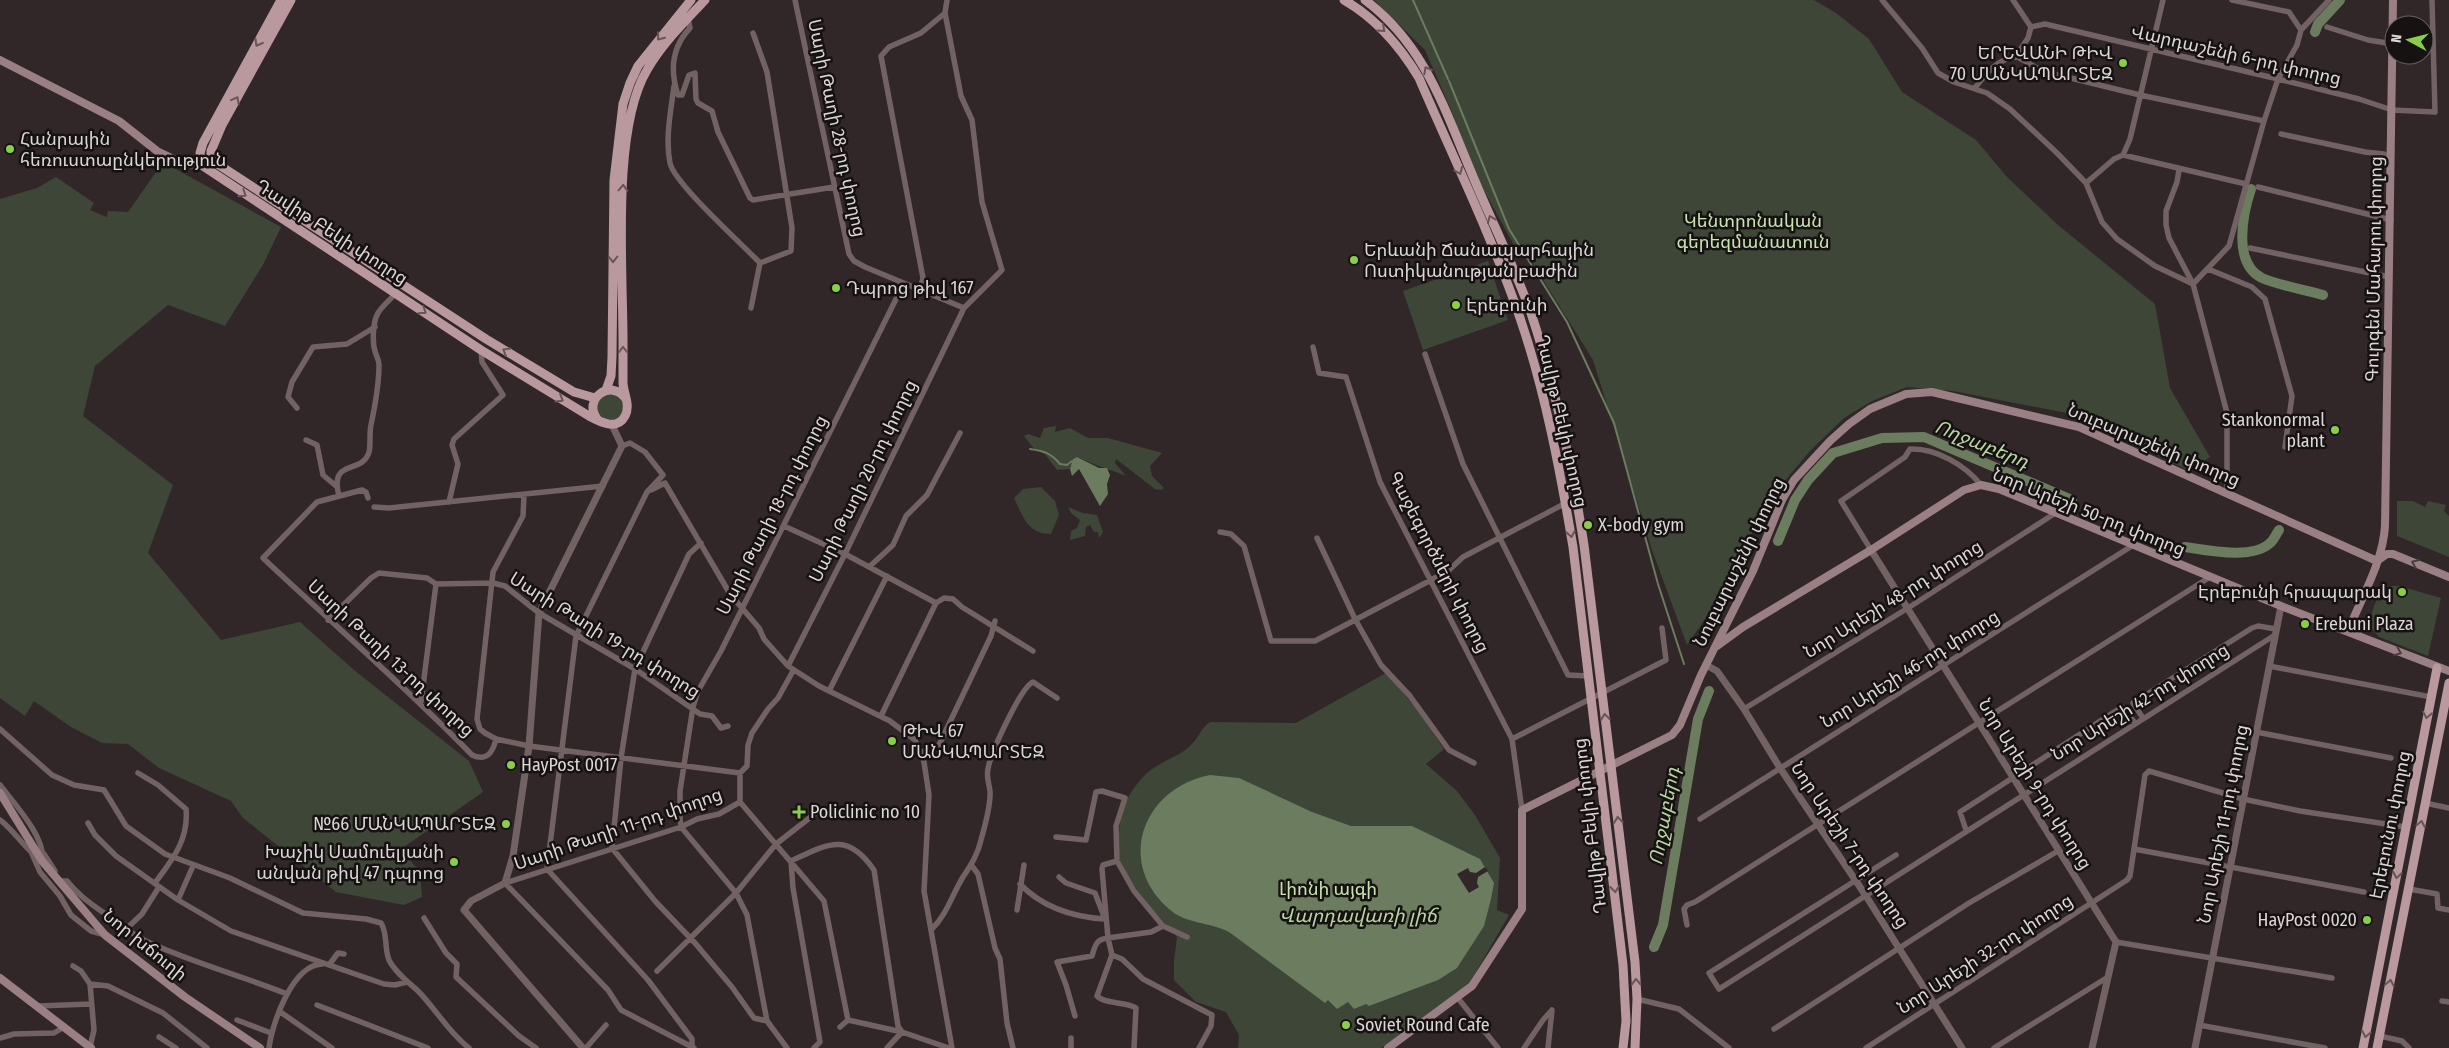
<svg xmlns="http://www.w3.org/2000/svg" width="2449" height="1048" font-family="'Fira Sans Condensed','Noto Sans Armenian',sans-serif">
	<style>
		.green { fill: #3d4637 }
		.water { fill: #6b7c5f }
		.pier { fill: #312729 }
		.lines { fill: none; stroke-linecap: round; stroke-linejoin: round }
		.stream { stroke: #6b7c5f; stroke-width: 2 }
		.river { stroke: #6b7c5f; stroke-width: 10 }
		.minor { stroke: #726264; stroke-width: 5.5 }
		.tertiary { stroke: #726264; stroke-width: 7 }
		.secondary { stroke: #9a8085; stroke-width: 8 }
		.primary { stroke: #b9989e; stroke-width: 9 }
		.oneway { stroke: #685558 }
		.oneway2 { stroke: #4b3e40 }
		.poi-dot { fill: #8ace47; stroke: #161212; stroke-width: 2 }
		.labels { text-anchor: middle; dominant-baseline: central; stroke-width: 5; stroke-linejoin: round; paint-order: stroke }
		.poi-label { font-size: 18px; fill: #dcd6d7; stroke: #161212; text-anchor: start }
		.street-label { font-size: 18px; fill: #dcd6d7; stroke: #161212 }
		.park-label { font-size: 18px; fill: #c6e4b0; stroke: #161212 }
		.water-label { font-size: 19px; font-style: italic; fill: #b8d6a2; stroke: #161212 }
	</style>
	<rect width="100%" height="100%" fill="#312729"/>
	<path class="green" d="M1374,0h440l22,13 33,26 33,53 74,48 31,37 51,48 97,79 15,84 40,69 -20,14 -123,-58 -114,-22 -46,-4 -35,14 -28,17 -34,33 -27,32 -25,46 -12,9 3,9 -16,32 -46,66 -35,-95 -59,-190 -68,-109 -9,-2 -41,-75 -24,-64 -26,-60z
		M163,162l118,65 -17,36 -39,63 -57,-21 -73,61 -12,50 90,69 -25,68 73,87 79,-18 54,48 115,91 14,31 -82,57 19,23 2,25 -18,8 -68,-13 -93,-74 -12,-17 -72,-33 -31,-24 -26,-1 -31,-16 -37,-26 -9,15 -25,-18v-499l37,-11 19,-11 38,26 -4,7 17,7 1,-6 20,1z
		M1488,261l20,59 -85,30 -20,-59z
		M597 407a13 13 0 1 1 26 0a13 13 0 1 1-26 0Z
		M1056,426l-1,6 15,-4 18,10h20l54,15 -12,13 2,10 12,12 -3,2 -6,-1 -39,-30 -1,4 11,13c-17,-7 -32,-11 -49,-19l-4,2 -3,10 -13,1 -13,-17 -9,-3 -11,-14 4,-2 12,4 4,-10z
		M1041,487l14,14 4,14 -8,19c-23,0 -28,-17 -37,-36l9,-9z
		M2397,501h16l12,6 3,-6 18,4 -2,6 5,5v41l-52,-21z
		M1068,507l15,6 14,2 6,17 -4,6 -1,-6h-4l-4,-7 -4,2 -1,9 -15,4 1,-9 6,-3 3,-8 -9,-7z
		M2389,586h10l42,12 -13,58 -49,-19 -8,-9c-3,-12 7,-37 18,-42z
		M1386,673l31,36 27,40 -18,15 31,27 18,24 25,43 -3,52 12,5 -40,69 -88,64h-143l1,-13 -13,-23 -30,-10 -22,-22v-19l3,-24c-20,-23 -46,-48 -57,-76 -2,-6 -1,-13 -1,-19 -1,-28 8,-49 27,-68 14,-13 35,-18 45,-29 8,-8 10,-17 19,-23l86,1z"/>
	<path class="water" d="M1077,457l22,11h8l3,7 -3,9 1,10 -8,12 -21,-37 -7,7 -2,-7 3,-10z
		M1210,775l29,3 73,34 39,14h61l68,33 14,24 -3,16 -7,27 -27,42 -19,12 -69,26 -3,-2 -12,5 -6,-7 -11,7 -9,-9 -3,3 -96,-71c-19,-10 -44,-8 -60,-23 -54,-47 -26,-121 41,-134z"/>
	<path class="pier" d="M1485,867l3,4 -10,6 -1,6 2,4 -10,6 -12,-19 11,-6 2,4 6,1z"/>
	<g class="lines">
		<path class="stream" d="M1413,0l35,79
			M1449,81l60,148 58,93 47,101 44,161 26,80
			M1030,449c14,2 21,4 30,15l7,1 5,-4"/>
		<path class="river" d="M2315,32l3,-8 22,-24
			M2251,189c-8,24 -19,74 11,89 16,7 43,12 61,17
			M1778,541l17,-41 13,-20 25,-27 49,-15 42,-1 148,63
			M2185,547c21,3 68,13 85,-4 4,-3 6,-9 9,-13
			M1654,947l9,-22 35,-206 11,-28"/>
		<path class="minor" d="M795,0l54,254 5,7 11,6 99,41
			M1882,0l40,48 16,25 16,9 33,11 23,16 47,44 29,30 16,39 15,17 38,27 38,18
			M2232,0l57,12 12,18
			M688,18l2,10c-18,19 -20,43 -12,67h4l7,-20 6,-2 1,26 2,4 14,8 6,21 32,66 3,2 81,-13
			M2031,27l14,-3 233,55 81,20 33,11 43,2 -3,-112
			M2327,27l41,13 25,4
			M753,33l14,39 25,156 -1,23 -31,12
			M2016,56l26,15 98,24 124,26
			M674,86c-3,24 -9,52 -4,77 4,20 72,81 90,100
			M1975,88c11,-15 22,-28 41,-32l12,-18 3,-11 -18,-27
			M2281,134l84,18 19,2 7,5
			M2123,155l7,-16 33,-139
			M2123,155l123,29
			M2179,170l-2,12 -11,29v14l3,13 24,46 34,129v79
			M2086,183l28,-24 9,-4
			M2258,187l133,33
			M2250,248l139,29
			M2208,269l44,18 13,12 27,97 -7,51
			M2193,284l36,-38 35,-125 14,-42 19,-34 4,-15 28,-30
			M920,289l3,-11 -42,-222 8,-9 32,-14 24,-20
			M751,308l9,-45
			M1313,347l6,26 27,4 34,105 132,257 10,71
			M1425,354l38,110 105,211 20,1
			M297,408l-9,-11 4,-15 21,-35 34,-3 28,-17
			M306,440l11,5 6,30 13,11
			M622,446l8,-3 15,9 18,23 -16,17 -71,144 -29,233 101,111 44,59v8
			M651,490l14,-7 65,111 29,34 5,11 24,27 31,20 71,35 25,19 9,22 5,33 -5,96 28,157
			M524,495l-1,21 -30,56 -16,147 3,10 5,4 11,6 33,7 211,27
			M339,496c-10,-39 23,-20 30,-44 2,-8 0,-18 2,-27 4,-19 8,-40 8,-60 0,-6 -3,-9 -4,-14 -3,-9 -2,-30 3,-38 4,-7 13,-14 18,-20
			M368,498l-2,-6 -4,-2 -45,12 -54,56c70,66 142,128 209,197 15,7 21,-3 24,-16
			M449,502l9,-38 -6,-19 2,-6 49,-44 -21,-33 -1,-12
			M374,507l15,1 214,-22
			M784,526l61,28 91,49
			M1220,532l11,2 13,12 27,95h44l116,-61 17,-9 15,-14 103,-54
			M1317,538l38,81 26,46 29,31 39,54 25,13
			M701,543l-12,11 -54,115 -14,89 -9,90 43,53 40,42 37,44 22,31 13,3 20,27
			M1871,550l-30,-49 64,-44 5,-8c26,-1 55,16 71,36
			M869,567l24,-22 13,-29 21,-21 33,-62
			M328,620l43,-42 8,-5 48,5 9,6 57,-1 12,3 34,27 96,56 65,45 12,2 9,12 7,-2
			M788,666l57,-112 119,-246 38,-38 -20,-68 -10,-82 -11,-24 -16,-83 2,-13
			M2269,666l162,31
			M829,691l58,-115
			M421,702l15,-118
			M1744,709l164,-101 149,-96
			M881,716l55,-113 8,-5 9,1 9,8 71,44
			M2143,718l-10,-15 119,-75 6,-2 18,3
			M0,729l52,46 22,10 30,5 22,36 39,28 65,24 73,35 63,6 15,4c7,11 3,25 8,37 6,12 19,22 29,31 18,18 30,41 51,57
			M2256,732l135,26
			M1512,739l154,-79 -4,-32
			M921,752l16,-3 54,-113 4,-15
			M138,773l20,12 28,24c3,31 -14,51 -31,74
			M0,785c14,18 47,54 42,76 -17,-11 -26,-29 -42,-41
			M740,802l84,99 24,119
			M740,802v-29l7,-7 1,-21 4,-12 16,-24 10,-11 15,-27
			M2425,803l24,5
			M1700,819l435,-275
			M88,823l7,12 21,21 62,44 53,31 153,53 11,1 12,-3
			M1966,830l-6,-18 162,-105 13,16
			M1056,837l30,3 10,-48 6,-1 23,7 -9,28 1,35 17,30 29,35 24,11
			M2134,849l230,43
			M32,854l8,18 20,24 11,19 20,16 14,4
			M44,854l11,17
			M1896,855l-187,118 10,16 556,-354
			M1117,861l-14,4 -1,4 6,69 43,-6 12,-6
			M972,866l6,8 17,74 5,11 7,64 6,25
			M58,881h9c11,14 23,22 37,32 15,11 29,22 46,30 44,20 92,33 137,51
			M1020,884c23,24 52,33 85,35l-10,-26 -29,-10 -7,-6
			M2409,889l28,5 1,14 11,2
			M178,900l15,-34
			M1017,910l7,-45
			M424,918l22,35 11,11 -1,13 63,59 17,12
			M1687,925l-3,-16 3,-4 8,-3 515,-325
			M932,929c15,-15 20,-34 31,-52 8,-12 15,-23 18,-37 4,-15 10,-34 9,-49 -1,-8 -4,-14 -2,-22 2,-15 33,-82 45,-87l24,16
			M125,930l17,-16 17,-27
			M2116,942l216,36
			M1112,955l10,4 21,20 69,36 -1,11 -12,22
			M329,965l9,-12 6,1
			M73,966l8,5 9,13 4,46 -4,17
			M657,971l79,-78 40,-49 45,-35
			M90,984l18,2 55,27 44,35
			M1457,997l41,51
			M1637,999l42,10 50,39
			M2442,1001l7,1
			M317,1005l111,43
			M38,1006l53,-2
			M279,1011l53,37
			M1075,1016l-9,-31 -9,-23 35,-6c3,-10 4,-17 16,-18l4,17 -15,41c9,9 28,5 39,12l-2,40
			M237,1020l34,13
			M848,1020l54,12 47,16
			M767,1021l-20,-106 -11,-22 -55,-66 -1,-9v-27l13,-84 5,-16 23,-40 183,-368
			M2199,1025l126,23
			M840,1027l8,-7
			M1774,1029l195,-126 89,-52
			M2380,1036l22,5 7,7
			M159,1037l17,11
			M0,1038l14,-4 40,-1 10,-6
			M1071,1038v10
			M269,1048c3,-24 23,-83 53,-84
			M586,1048l20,-23
			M694,1048l-73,-38 -13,-20 -103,-107 176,-56 16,-8 22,-5 21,-12
			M814,1048l6,-6 -27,-154 -2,-27c37,-17 56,-30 83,9l24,156 4,6 -15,16
			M1524,1048l19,-28 9,-10 -4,38
			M1866,1048l261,-168 3,-4 15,-101 4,-4 94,28 57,12 106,16
			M1994,1048l114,-71"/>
		<path class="tertiary" d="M1871,550l245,392 -24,106
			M1706,665l11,6 27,38 36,59 86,128 96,152
			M583,1048l-119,-138 7,-9 34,-18 8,-27 16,-110 10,-133 83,-167 -10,-21
			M2195,1048l86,-442"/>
		<path class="secondary" d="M0,60l119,61 38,30 25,12 21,3 11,-7
			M2377,561l10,-7h6l56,23
			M2358,635l-7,-11c13,-31 32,-64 34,-98l8,-526
			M1717,646l26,-19 128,-77 93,-60 17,-5 18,4 282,117 168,65
			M0,793l42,68 63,74 80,62 75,51
			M0,978l91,70
			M1388,1048l84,-62 50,-77v-99l150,-75 8,-10 21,-50 52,-104 29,-71 12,-20 36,-39 19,-17 21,-15 36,-15 26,-2 147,35 298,134"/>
		<path class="primary" d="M281,0l-78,143 -3,10 3,13 278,184 108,66c11,6 28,15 36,0 6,-11 -2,-23 -2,-34 0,-10 0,-20 0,-30 1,-74 -13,-220 24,-282 15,-26 37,-48 58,-70
			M291,0l-69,125 -11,26v5l5,7 270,176 88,53 21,6
			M1344,0c33,19 56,46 75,78 34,79 72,157 100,237 26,75 41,155 54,232l50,418 3,56 -3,27
			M1365,0c60,45 79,108 107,174 19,46 42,92 59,139 25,75 41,155 53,232l51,417 2,37 -2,49
			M606,390l5,-14 1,-19 2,-177 9,-76 7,-21 8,-17 53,-66
			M598,420c-17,-20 13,-43 28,-21
			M2363,1048l74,-380
			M2377,1048l72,-365"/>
	</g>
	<defs><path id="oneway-chevron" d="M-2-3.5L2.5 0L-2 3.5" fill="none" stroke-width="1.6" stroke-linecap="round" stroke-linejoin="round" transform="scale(1.25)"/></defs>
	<g class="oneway">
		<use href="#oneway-chevron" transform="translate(1382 29) rotate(42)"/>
		<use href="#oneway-chevron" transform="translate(660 37) rotate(128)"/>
		<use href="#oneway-chevron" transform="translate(258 43) rotate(119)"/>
		<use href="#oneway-chevron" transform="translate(1427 70) rotate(-118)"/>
		<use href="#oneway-chevron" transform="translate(236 100) rotate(-62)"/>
		<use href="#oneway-chevron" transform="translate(1459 171) rotate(67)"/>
		<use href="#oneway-chevron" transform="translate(623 188) rotate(-88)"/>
		<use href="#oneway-chevron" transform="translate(243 194) rotate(33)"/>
		<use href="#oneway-chevron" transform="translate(1491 219) rotate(-113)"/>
		<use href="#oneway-chevron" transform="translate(613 259) rotate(90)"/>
		<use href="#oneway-chevron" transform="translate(423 311) rotate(34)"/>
		<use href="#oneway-chevron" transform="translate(623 350) rotate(-90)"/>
		<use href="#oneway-chevron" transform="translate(506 351) rotate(-149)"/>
		<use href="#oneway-chevron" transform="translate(560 399) rotate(32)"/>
		<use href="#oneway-chevron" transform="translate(1571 534) rotate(80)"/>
		<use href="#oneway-chevron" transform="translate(2427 715) rotate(101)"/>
		<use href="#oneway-chevron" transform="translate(1605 717) rotate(-97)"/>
		<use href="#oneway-chevron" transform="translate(1618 820) rotate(-97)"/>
		<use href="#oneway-chevron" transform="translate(2421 824) rotate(-79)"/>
		<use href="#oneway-chevron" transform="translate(2397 875) rotate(100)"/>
		<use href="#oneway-chevron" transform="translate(1615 889) rotate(83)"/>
		<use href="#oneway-chevron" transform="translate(1636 982) rotate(-93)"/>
		<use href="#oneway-chevron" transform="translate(2390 983) rotate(-79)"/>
		<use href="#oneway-chevron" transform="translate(2366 1034) rotate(101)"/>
	</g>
	<g class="oneway2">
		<use href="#oneway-chevron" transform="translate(2415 563) rotate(-157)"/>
		<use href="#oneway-chevron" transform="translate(2398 652) rotate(22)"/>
	</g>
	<g class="poi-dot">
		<circle cx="2123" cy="63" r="5"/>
		<circle cx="10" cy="149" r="5"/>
		<circle cx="1354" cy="260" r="5"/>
		<circle cx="836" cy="288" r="5"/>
		<circle cx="1456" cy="305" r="5"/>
		<circle cx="2335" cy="430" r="5"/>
		<circle cx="1588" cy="525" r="5"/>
		<circle cx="2402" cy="592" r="5"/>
		<circle cx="2305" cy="624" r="5"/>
		<circle cx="892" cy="741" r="5"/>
		<circle cx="511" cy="765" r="5"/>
		<path d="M796.5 804.5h5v5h5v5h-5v5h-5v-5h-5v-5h5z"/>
		<circle cx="506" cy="824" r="5"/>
		<circle cx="454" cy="862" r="5"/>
		<circle cx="2367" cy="920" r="5"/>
		<circle cx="1346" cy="1025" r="5"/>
	</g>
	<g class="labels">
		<g class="poi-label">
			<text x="2113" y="53" text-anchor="end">ԵՐԵՎԱՆԻ ԹԻՎ<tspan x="2113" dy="21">70 ՄԱՆԿԱՊԱՐՏԵԶ</tspan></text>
			<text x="20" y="139">Հանրային<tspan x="20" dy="21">հեռուստաընկերություն</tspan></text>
			<text x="1364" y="250">Երևանի Ճանապարհային<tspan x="1364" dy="21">Ոստիկանության բաժին</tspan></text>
			<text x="846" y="288">Դպրոց թիվ 167</text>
			<text x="1466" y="305">Էրեբունի</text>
			<text x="2325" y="420" text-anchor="end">Stankonormal<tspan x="2325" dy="21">plant</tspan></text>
			<text x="1598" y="525">X-body gym</text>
			<text x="2392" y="592" text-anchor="end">Էրեբունի հրապարակ</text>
			<text x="2315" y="624">Erebuni Plaza</text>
			<text x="902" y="731">ԹԻՎ 67<tspan x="902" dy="21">ՄԱՆԿԱՊԱՐՏԵԶ</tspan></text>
			<text x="521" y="765">HayPost 0017</text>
			<text x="810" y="812">Policlinic no 10</text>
			<text x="496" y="824" text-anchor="end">№66 ՄԱՆԿԱՊԱՐՏԵԶ</text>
			<text x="444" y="852" text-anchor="end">Խաչիկ Սամուելյանի<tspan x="444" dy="21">անվան թիվ 47 դպրոց</tspan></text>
			<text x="2357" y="920" text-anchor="end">HayPost 0020</text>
			<text x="1356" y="1025">Soviet Round Cafe</text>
		</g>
		<g class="street-label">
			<text transform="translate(2236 55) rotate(13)">Վարդաշենի 6-րդ փողոց</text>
			<text transform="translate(837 128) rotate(78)">Սարի Թաղի 28-րդ փողոց</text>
			<text transform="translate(332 232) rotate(33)">Դավիթ Բեկի փողոց</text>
			<text transform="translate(2374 269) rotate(-89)">Գուրգեն Մահարու փողոց</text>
			<text transform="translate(1562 421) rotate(77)">Դավիթ Բեկի փողոց</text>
			<text transform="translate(2154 445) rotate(23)">Նուբարաշենի փողոց</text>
			<text transform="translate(863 481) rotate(-64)">Սարի Թաղի 20-րդ փողոց</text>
			<text transform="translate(2089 512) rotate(22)">Նոր Արեշի 50-րդ փողոց</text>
			<text transform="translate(772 515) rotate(-63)">Սարի Թաղի 18-րդ փողոց</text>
			<text transform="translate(1439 562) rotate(63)">Գաջեգործների փողոց</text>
			<text transform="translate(1739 562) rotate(-64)">Նուբարաշենի փողոց</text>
			<text transform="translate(1893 599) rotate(-32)">Նոր Արեշի 48-րդ փողոց</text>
			<text transform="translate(605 635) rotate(32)">Սարի Թաղի 19-րդ փողոց</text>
			<text transform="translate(391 658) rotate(43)">Սարի Թաղի 13-րդ փողոց</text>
			<text transform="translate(1910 669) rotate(-32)">Նոր Արեշի 46-րդ փողոց</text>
			<text transform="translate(2140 702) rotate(-32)">Նոր Արեշի 42-րդ փողոց</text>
			<text transform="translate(2035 784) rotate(58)">Նոր Արեշի 9-րդ փողոց</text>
			<text transform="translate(2223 824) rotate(-79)">Նոր Արեշի 11-րդ փողոց</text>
			<text transform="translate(2390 825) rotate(-79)">Էրեբունու փողոց</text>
			<text transform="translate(1590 826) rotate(-97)">Դավիթ Բեկի փողոց</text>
			<text transform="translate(618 829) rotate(-19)">Սարի Թաղի 11-րդ փողոց</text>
			<text transform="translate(1850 845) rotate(56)">Նոր Արեշի 7-րդ փողոց</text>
			<text transform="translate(145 945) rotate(39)">Նոր խճուղի</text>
			<text transform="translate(1985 954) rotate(-33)">Նոր Արեշի 32-րդ փողոց</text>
		</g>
		<g class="park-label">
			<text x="1753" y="221">Կենտրոնական<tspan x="1753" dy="21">գերեզմանատուն</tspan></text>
			<text x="1328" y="889">Լիոնի այգի</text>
		</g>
		<g class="water-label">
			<text transform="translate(1982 444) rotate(22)">Ողջաբերդ</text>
			<text transform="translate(1664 816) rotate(-80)">Ողջաբերդ</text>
			<text x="1358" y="915">Վարդավառի լիճ</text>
		</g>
	</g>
	<g transform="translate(2409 40) rotate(277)"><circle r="24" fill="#161212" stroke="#656061"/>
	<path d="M0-4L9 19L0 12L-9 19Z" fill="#8ace47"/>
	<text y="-8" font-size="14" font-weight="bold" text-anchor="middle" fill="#dcd6d7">N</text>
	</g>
</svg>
